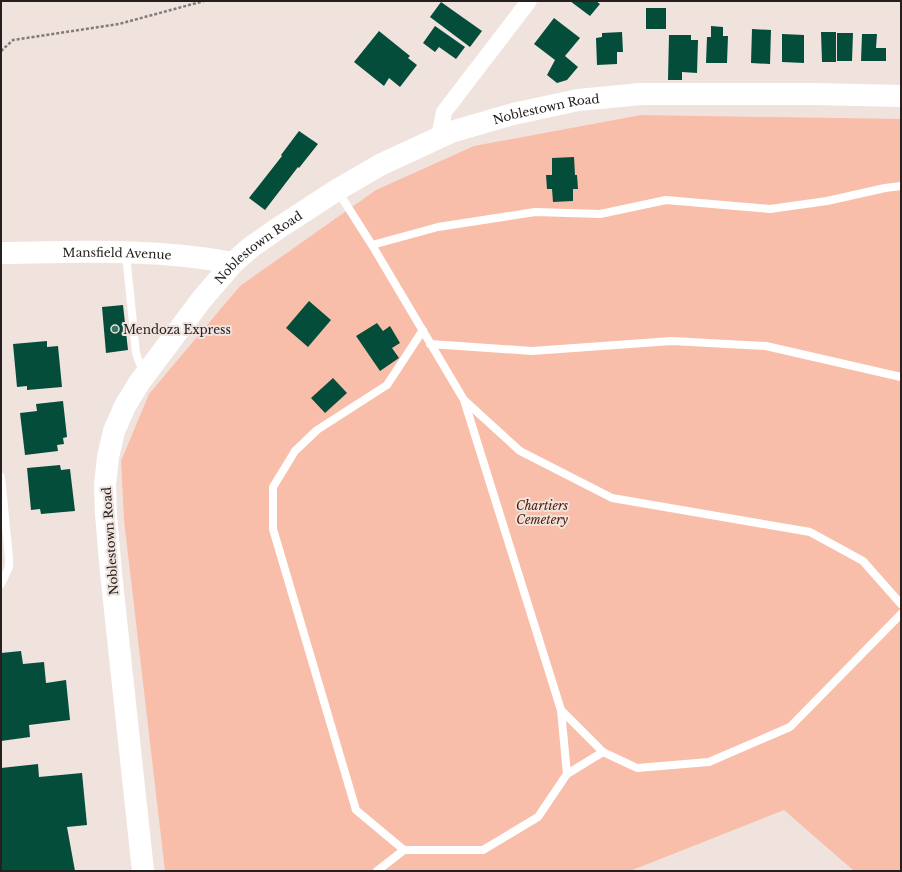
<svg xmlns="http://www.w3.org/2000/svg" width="902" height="872" font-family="'Libre Baskerville',serif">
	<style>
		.green { fill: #f8bea9 }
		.building { fill: #044d3a }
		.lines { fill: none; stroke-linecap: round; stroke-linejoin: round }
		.path { stroke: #847b78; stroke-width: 2.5; stroke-dasharray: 3 2; stroke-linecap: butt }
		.lane { stroke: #fff; stroke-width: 8 }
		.street { stroke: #fff; stroke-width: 16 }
		.secondary { stroke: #fff; stroke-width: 22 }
		.poi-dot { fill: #387561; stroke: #f0e3de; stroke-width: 1.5 }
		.labels { text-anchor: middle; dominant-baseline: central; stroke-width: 4; stroke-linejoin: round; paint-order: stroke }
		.street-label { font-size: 12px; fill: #25201f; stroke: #f0e3de }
		.poi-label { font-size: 12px; fill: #25201f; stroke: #f0e3de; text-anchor: start }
		.park-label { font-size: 12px; font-style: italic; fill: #4f1701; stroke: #f0e3de }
	</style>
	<rect width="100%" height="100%" fill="#f0e3de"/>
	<path class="green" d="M641,115l260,4v752h-47l-70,-61 -154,61h-465l-41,-351 -3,-59 28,-67 91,-108 136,-96 98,-44z"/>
	<path class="building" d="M570,1h26l4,3 -10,12z
		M441,2l41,29 -12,16 -40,-30z
		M646,8h20v21h-20z
		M554,18l26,20 -15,18 13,11 -11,13 -10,3 -10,-8 8,-15 -21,-16z
		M435,26l30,21 -9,12 -17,-12 -4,5 -12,-9z
		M711,26l12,1v9h5l-1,27h-21l1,-26h4z
		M752,29l19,1 -1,34 -19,-1z
		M379,31l31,25 -2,2 9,7 -17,22 -11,-9 -5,8 -30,-24z
		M622,32l1,20h-6v12l-20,1 -1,-27 6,-1v-4z
		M821,32h15v30h-14z
		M837,33h16l-1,28h-15z
		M782,34l22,1v28l-22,-1z
		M862,34h15l-1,14h10v13h-25z
		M669,35h22v5h7l-1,33 -15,-1v8h-14z
		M299,131l19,13 -19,24 -1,-1 -33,43 -16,-12 33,-42 -1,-1z
		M574,157l1,18h2l1,14h-5v12l-20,1 -1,-13h-5l-1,-14h6v-17z
		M309,301l22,19 -23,27 -22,-19z
		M123,305l5,45 -22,3 -4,-46z
		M377,323l6,8 7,-5 10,17 -8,5 7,10 -19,13 -24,-35z
		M47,341v6l11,-1 4,41 -35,3v-4l-10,1 -4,-43z
		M333,378l14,15 -22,20 -14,-15z
		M63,401l4,36 -4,1 1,6 -7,1 1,6 -33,4 -5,-42 17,-2 -1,-7z
		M60,465l1,5 9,-1 5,42 -34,3 -1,-5 -9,1 -4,-42z
		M21,651l2,13 21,-2 2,21 20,-3 4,40 -41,5 1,12 -29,4v-88z
		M38,764l1,13 43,-4 5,52 -20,2 8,44h-74v-103z"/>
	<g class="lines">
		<path class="path" d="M1,51l12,-11 106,-16 85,-23"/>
		<path class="lane" d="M337,190l35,55 92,155 56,51 92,47 198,34 53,29 38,43
			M372,245l66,-18 97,-15 65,2 66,-14 104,9 57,-8 58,-13 16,-2
			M126,254l10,99 3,9 5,10
			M423,330l-36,55 -70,45 -22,21 -22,36v42l83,281 48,40h79l55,-33 29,-43 -6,-64 -97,-310
			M430,344l102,7 140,-10 94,5 135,31
			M1,477l8,81v9l-8,17
			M561,710l42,42 34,16 72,-6 81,-35 111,-113
			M567,774l36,-22
			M377,871l27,-21"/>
		<path class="street" d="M439,138l5,-26 85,-111"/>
		<g class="secondary">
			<path id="s1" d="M1,253c77,-1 156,-5 232,10"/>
			<path id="s2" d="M143,871l-32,-298 -5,-59 -1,-29 3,-28 6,-26 11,-25 14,-23 63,-84 31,-36 17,-15 27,-19 60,-39 43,-25 71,-33 62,-18 65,-14 63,-6h175l85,2"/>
		</g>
	</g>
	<circle class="poi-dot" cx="115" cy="329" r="4"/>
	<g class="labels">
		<g class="street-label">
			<text stroke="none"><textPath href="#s2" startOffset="1003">Noblestown Road</textPath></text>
			<text stroke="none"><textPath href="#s2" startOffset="679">Noblestown Road</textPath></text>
			<text stroke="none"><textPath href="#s1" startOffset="116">Mansfield Avenue</textPath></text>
			<text transform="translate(110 541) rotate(-94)">Noblestown Road</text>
		</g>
		<g class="poi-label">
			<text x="123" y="329">Mendoza Express</text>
		</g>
		<g class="park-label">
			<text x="542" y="505">Chartiers<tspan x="542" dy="14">Cemetery</tspan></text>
		</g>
	</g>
	<rect width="902" height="872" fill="none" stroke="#25201f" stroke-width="4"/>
</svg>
